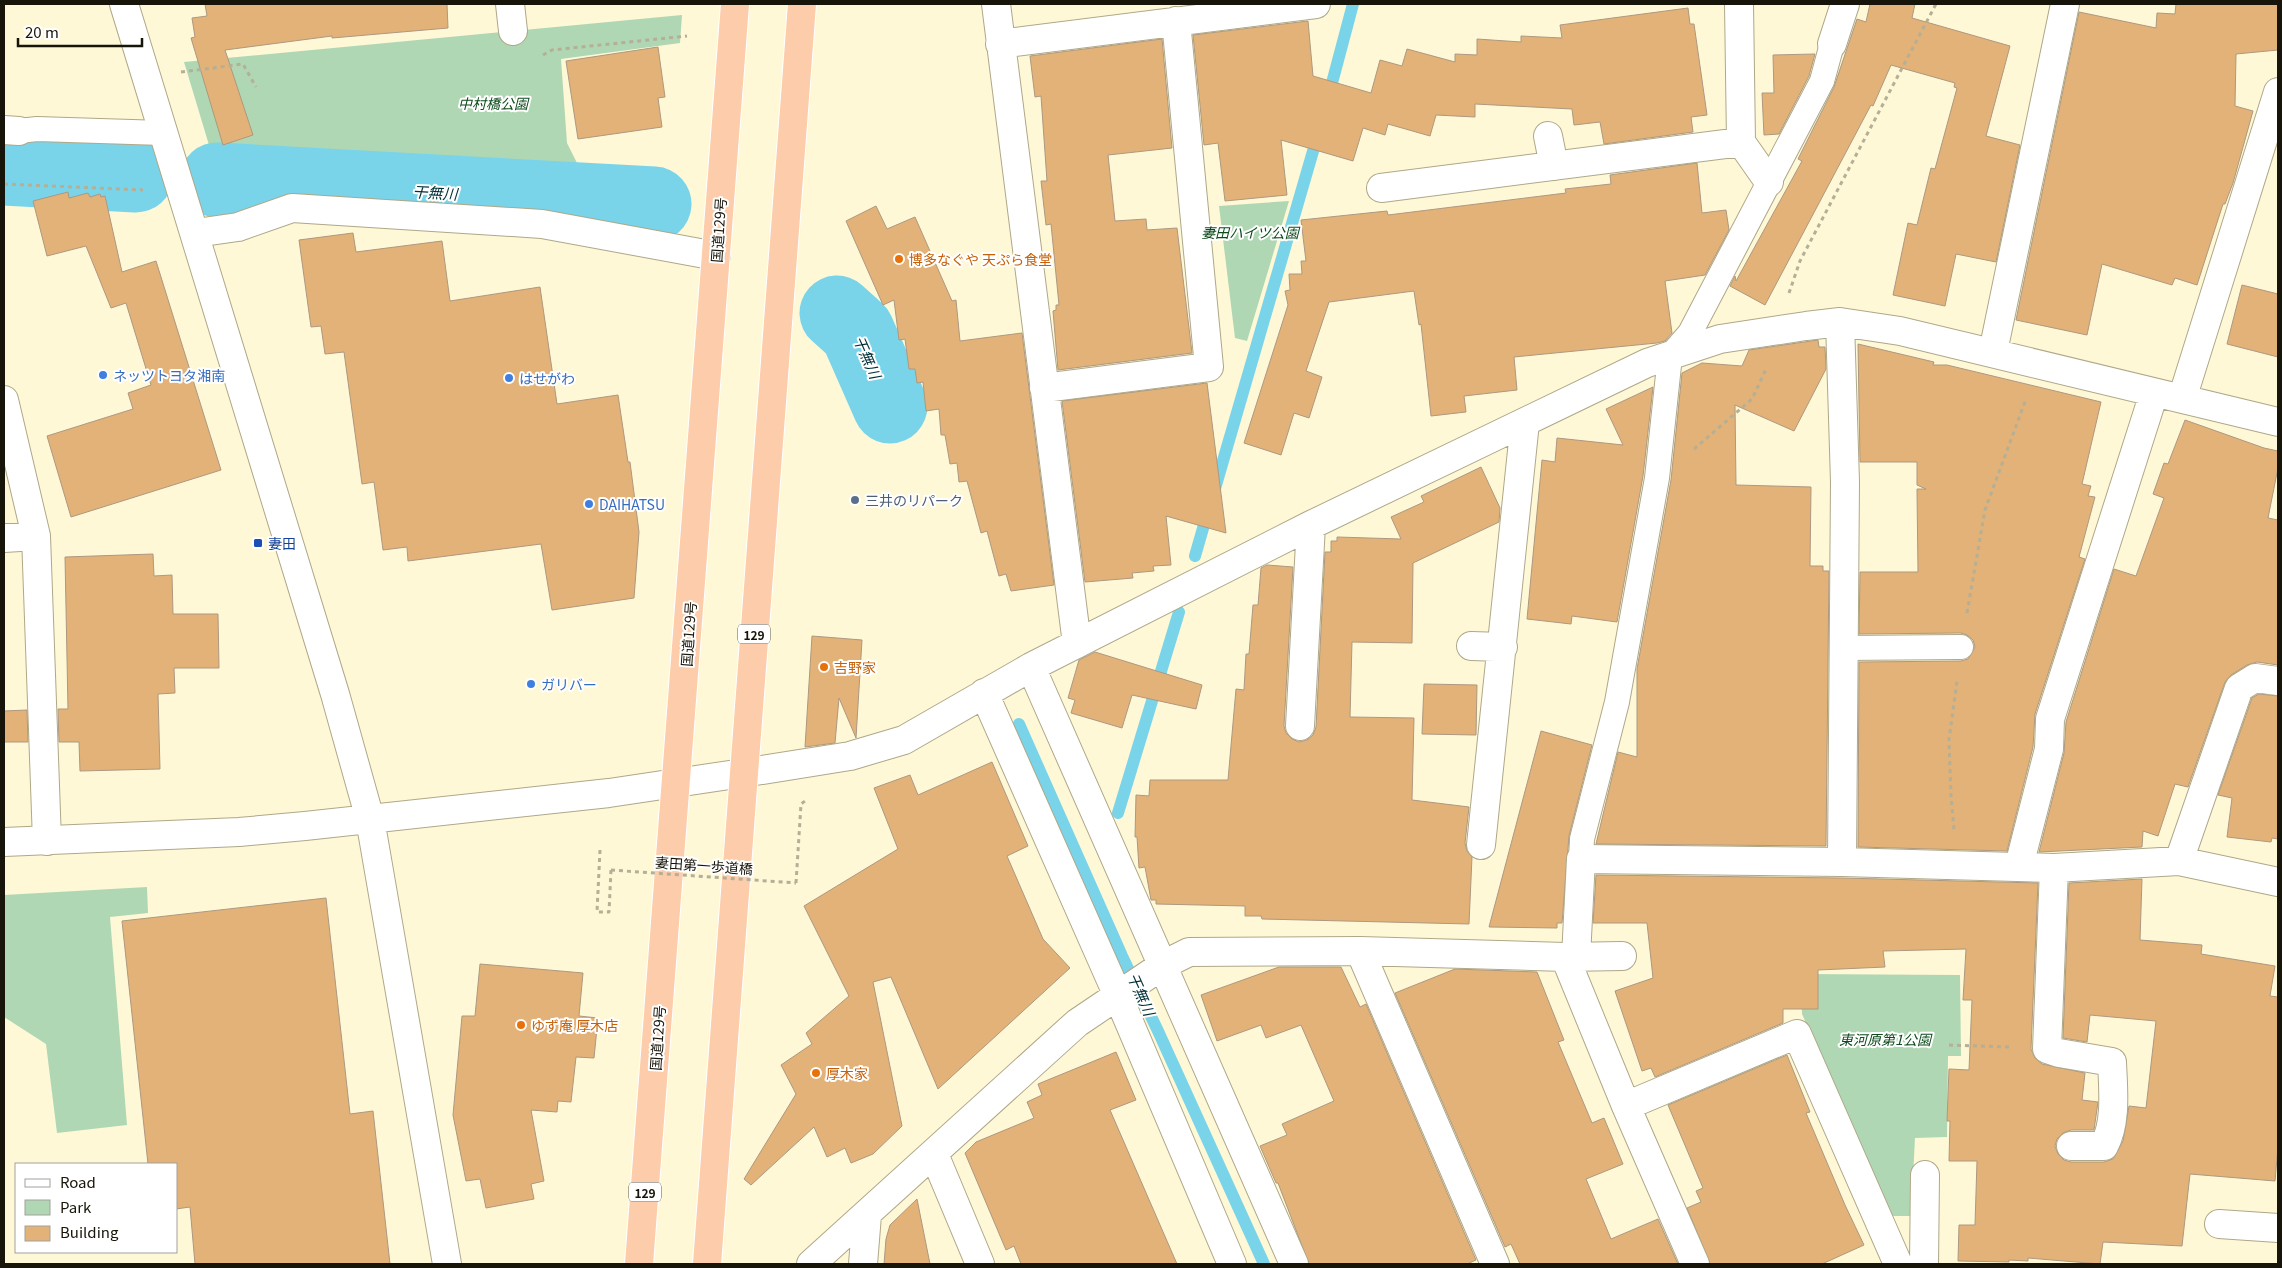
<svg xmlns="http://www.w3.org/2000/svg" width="2282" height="1268" font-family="Georgia,'Noto Sans JP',serif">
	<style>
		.green { fill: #b0d7b3 }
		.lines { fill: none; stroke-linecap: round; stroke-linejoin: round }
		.stream { stroke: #79d4ea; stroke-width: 12 }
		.river { stroke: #79d4ea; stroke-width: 75 }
		.building { fill: #e2b279; stroke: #ae987f }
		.service-casing { stroke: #aea889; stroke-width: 26 }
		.minor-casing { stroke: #aea889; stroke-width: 30 }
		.tertiary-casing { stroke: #aea889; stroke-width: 30 }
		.trunk-casing { stroke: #fff; stroke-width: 30 }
		.path { stroke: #b4af95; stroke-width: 3; stroke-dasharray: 4 4; stroke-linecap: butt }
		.service { stroke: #fff; stroke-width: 24 }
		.minor { stroke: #fff; stroke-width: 28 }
		.tertiary { stroke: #fff; stroke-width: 28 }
		.trunk { stroke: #fcccab; stroke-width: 28 }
		.path-bridge { stroke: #b4af95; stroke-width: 3; stroke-dasharray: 4 4; stroke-linecap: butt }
		.food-dot { fill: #e8710a; stroke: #fff; stroke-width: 2 }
		.shop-dot { fill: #3f7fe0; stroke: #fff; stroke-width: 2 }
		.service-dot { fill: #5c6f8a; stroke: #fff; stroke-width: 2 }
		.transit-dot { fill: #1a4fb4; stroke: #fff; stroke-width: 2 }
		.labels { text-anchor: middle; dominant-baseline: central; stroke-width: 4; stroke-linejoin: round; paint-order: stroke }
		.shield { fill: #fff; stroke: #5d5a53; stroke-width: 1 }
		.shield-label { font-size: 12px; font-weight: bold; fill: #171409 }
		.park-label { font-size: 14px; font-style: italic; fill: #0d4b1c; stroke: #fff }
		.street-label { font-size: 14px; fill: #171409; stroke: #fff }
		.food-label { font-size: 14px; fill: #c56008; stroke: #fff; text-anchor: start }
		.shop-label { font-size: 14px; fill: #366cbe; stroke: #fff; text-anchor: start }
		.service-label { font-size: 14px; fill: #4e5e75; stroke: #fff; text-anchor: start }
		.transit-label { font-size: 14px; fill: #164399; stroke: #fff; text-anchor: start }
		.water-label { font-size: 15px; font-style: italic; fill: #012f38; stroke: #fff }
	</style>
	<rect width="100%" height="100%" fill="#fef8d7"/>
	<path class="green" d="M682,15l-2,28 -119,16 6,84 18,36 -373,-24 -28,-93z
		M1289,201l-42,140 -12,-3 -16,-132z
		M147,887l1,26 -38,4 17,208 -70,8 -11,-89 -42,-27v-122z
		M1801,974l159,1 1,81h-13l-1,81 -32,1 -4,78h-20l-89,-202z"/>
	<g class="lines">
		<path class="stream" d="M1328,98l25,-94
			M1214,492l104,-358
			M1195,556l13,-45
			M1019,724l103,232 36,75 106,233
			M1118,813l61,-201"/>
		<path class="river" d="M4,168l132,7
			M217,180l437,24
			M837,313l20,18 33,75"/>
	</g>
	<path class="building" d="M205,4h242l1,24 -116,10v-2l-107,14 28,85 -30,10 -32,-107 4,-1 -3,-19 15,-2z
		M1870,4h45l-3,14 98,28 -24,90 34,9 -24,117 -40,-8 -11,52 -52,-11 15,-72 9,2 14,-57 4,1 22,-81 -3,-1 1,-4 -64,-18 -18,41 -2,-1 -106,200 -35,-19 5,-10 1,5 66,-120 -4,-2 36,-72 23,-68 9,3z
		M2176,4h102v46l-42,4 -1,52 18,5 -20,72 -8,21h-2l-26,81 -22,-7 -3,7 -70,-21 -15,71 -71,-15 63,-308 77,16 1,-15 18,1z
		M1688,8l2,16h4l13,91 -16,2 2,15 -89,12 -4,-22 -26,3 -2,-16 -97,-5v13l-39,-2 -6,21 -42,-12 -3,11 -22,-7 -10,33 -72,-21 6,55 -62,6 -7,-58 -14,2 -11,-110 115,-14 5,55 58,17 9,-33 22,6 5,-17 48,13v-8l22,1v-16l44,3v-6l41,2 -2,-13z
		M1162,39l10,109 -64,7 7,66 31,-2 1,11 30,-2 15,125 -134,17 -5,-59 3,-1v-5h3l-8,-81 -5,1 -5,-44h6l-6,-85 -6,1 -5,-41z
		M658,47l7,50 -7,1 4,29 -84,12 -12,-78z
		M1815,54l-6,22 -30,58 -15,1 -2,-42h12l-1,-38z
		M1697,163l5,50 24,-3 3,20 -24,45 -40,6 7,52 -7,8 -8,2 -143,14 3,33 -53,6 2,16 -35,4 -10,-92 -2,1 -5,-34 -85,11 -23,69 16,6 -13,41 -15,-5 -13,42 -37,-12 44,-138 -3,-14 5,-1 -1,-16h13l-1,-13h5l-5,-41 86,-9 1,4 178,-22 -1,-4 46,-5 -1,-9z
		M68,192l1,6 19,-5 2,4 10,-3 1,3 4,-1 17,76 34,-11 65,209 -150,47 -24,-81 86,-27 -5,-16 23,-8 -25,-82 -15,5 -25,-62 -39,10 -14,-55z
		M876,206l11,23 28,-12 37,84 4,-1 4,41 62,-8 32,252 -43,6 -5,-17 -7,2 -12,-45 -6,2 -14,-52 -8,1 -2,-19 -7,1 -5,-29h-4l-2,-26 -13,2 -3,-29 -6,1 -2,-14h-6l-4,-30 -6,1 -5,-40 -11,5 -37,-84z
		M353,233l3,19 86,-11 8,60 90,-14 17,117 61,-9 10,67h2l9,70 -5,66 -82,12 -11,-66 -133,17 -1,-14 -24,3 -9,-68 -12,2 -18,-132 -19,2 -4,-28 -10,1 -12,-87z
		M2242,285l36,9v63l-51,-13z
		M1818,340l1,7h6l1,22 -32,62 -59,-26 1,80 75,2 -1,79h13v5h6l-3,275 -230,-2 22,-92 19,5v-88l34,-189 11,-107 20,-10 40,3 7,-16z
		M1858,344l76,18 -1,3h14l154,37 -19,82 9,2 -3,10 7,1 -16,60 6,2 -50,155 -2,33 -26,104 -149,-4 1,-185 102,-1 7,-2 7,-12 -2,-7 -6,-5 -6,-2 -102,1 1,-62h58l-1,-83h9l-9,-4v-23h-57z
		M1207,383l19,150 -60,-17 5,49 -18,1 1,5 -22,2 1,5 -48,4 -23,-181z
		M1653,387l-10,89 -26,146 -45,-6 -1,8 -44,-5 15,-159 13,2 2,-24 66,7 -17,-36z
		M2185,420l79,28 14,3v17l-10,50 10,2v145l-21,-3 -10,3 -16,10 -6,7 -37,105 -13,-3 -17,52 -15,-5 -1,16 -103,5 25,-99 2,-31 48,-153 22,7 28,-78 -11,-4 11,-31 4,1z
		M1481,467l19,41 -1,14 -86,41 -1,80 -60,-1 -2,75 64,1 -2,82 57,7 -4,36 2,8 5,6 -3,67 -207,-5 -1,-3h-16v-10l-89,-2v-4h-5l-6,-33 -6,1 -2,-31h-2l1,-42 13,1 1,-16h78l8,-91 8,1 2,-36h3l4,-49h5l3,-37 6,-3 26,2 -9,159 2,7 6,6 7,3 8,-2 6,-5 3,-8 9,-175h6v-11h6v-4l64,2 -10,-22 33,-15 -3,-6z
		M153,554l1,22 18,-1 1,39h45l1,54h-45l1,25 -17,1 2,75 -80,2 -1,-29h-20l-1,-33h10l-3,-152z
		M812,636l50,4 -6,98 -17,-40 -4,45 -30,4z
		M1095,652l107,33 -6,24 -64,-14 -10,33 -51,-15 4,-13 -7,-2 11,-38z
		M1424,684l53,1 -1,50 -54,-1z
		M2259,694l19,2v143l-6,-1 -1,4 -44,-5 5,-39 -14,-3 34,-97z
		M27,710l1,32h-24v-31z
		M1541,731l51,14 -23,91 -7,87h-5v5l-68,-1z
		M992,762l36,84 -21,10 36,83 27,29 -132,121 -47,-112 -18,5 29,144 -29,28 -22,9 -6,-15 -18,9 -13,-30 -63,58 -7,-6 52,-85 -15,-29 31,-21 -6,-11 43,-37 -45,-90 94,-57 -24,-61 36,-13 8,20z
		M1596,875l246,3 196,5 -7,166 4,9 7,6 43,9 -3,27 16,2 -4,28h-23l-8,3 -6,6 -2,7 3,8 6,6 7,2h33l9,-3 10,-18 6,-35 17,2 10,-87 -66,-6 -3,27 -24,-4 6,-155 73,-4 -2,61 62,5 -1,9 74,12 -5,30 8,1v150l-3,34 -85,-7 -8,72 -79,-4 -3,22 -72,-6v3l-19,-1v2l-51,-1 1,-36h16l2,-64h-28l1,-40h-3l2,-52 20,1 3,-70h-9l3,-51 -83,2 2,16 -67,3v39h-35v14l-128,54 -4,-9 -9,3 -27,-80 38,-13 -6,-55h-54z
		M326,898l24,216 23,-3 17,153h-195l-5,-57 -14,2v-45h-28l-26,-243z
		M480,964l103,9 -4,43 19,2 -4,40 -18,-1 -5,45 -13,-1 -1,11 -26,-2 13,71 -13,3 3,15 -48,9 -6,-29 -14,2 -13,-66 9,-99h13z
		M1279,967h62l19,40 6,-3 110,256 -9,4h-158l-31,-81h-2l-16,-37 27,-11 -5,-11 52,-23 -33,-76 -35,13 -5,-13 -44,16 -16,-46z
		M1455,969l82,3 27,68 -6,2 34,81 12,-5 19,46 -37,15 25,60 47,-20 20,45h-158l-9,-20 -6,3 -110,-254z
		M1116,1052l20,48 -26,10 67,154h-156l-7,-18 -8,4 -41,-97 11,-11 58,-24 -7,-16 15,-7 -4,-11z
		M1787,1055l23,57 -4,1 39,92 19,40 -42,19h-112l-23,-56 14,-6 -5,-11 7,-3 -35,-83z
		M917,1199l13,65h-46l2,-25 4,-14z"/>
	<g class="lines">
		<defs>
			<path id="service" d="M19,131l18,-2 126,4
				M1844,648l117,-1
				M1581,859l1,-20 35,-137 40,-224 13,-122 20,-23 132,-252 10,-37"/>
			<path id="minor" d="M510,4l3,27
				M996,4l81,640
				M1739,4l2,138
				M1000,44l316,-40
				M1832,44l13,-40
				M4,130l15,1
				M1548,136l6,30
				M1381,188l360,-46 28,40
				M196,233l42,-6 54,-19 250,16 174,32
				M1840,322l5,160 -3,380
				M1993,352l72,-348
				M1044,388l165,-21 -33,-346
				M2182,399l96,-307
				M4,400l32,136 11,305
				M4,538l32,-2
				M1471,646l32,1
				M1031,667l263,597
				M984,693l134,303 114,268
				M1300,726l11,-201
				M743,773l107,-17 54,-16 127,-73 280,-142 336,-162 73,-24 86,-13 34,-4 60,9 378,91
				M1481,845l44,-423
				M2179,861l60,-173 16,-10 23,3
				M2019,866l30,-117 1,-30 104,-326
				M2054,868l-7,181 12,4 53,9c1,26 5,60 -8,84h-33
				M1360,951l135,313
				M1565,957l61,149 69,158
				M1576,957l5,-98 261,3 212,6 125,-7 99,21
				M1626,1106l171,-72 101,230
				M934,1154l46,110
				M2219,1224l59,4
				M811,1264l266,-241 86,-58 26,-13 171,-1 205,6 57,-1
				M863,1264l4,-49
				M1924,1264l1,-89"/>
			<path id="tertiary" d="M124,4l211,690 35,125 77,445
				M4,842l235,-10 66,-6 304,-33 134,-20"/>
			<path id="trunk" d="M639,1264l96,-1260
				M707,1264l95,-1260"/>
		</defs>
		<use href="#service" class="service-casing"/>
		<use href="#minor" class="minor-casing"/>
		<use href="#tertiary" class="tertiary-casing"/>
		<use href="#trunk" class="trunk-casing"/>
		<path class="path" d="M543,55l9,-5 135,-14
			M181,72l62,-8 13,23
			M4,184l139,6
			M1789,293l11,-32 136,-257
			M1694,449l58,-50 14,-30
			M1967,613l18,-103 41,-111
			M1954,829l-3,-33 -2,-56 8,-59
			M600,850l-3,62h12l2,-42
			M796,883l5,-79 4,-3
			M1949,1045l62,2"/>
		<use href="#service" class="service"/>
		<use href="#minor" class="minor"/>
		<use href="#tertiary" class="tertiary"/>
		<use href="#trunk" class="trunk"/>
		<path class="path-bridge" d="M611,870l185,13"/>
	</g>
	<g class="food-dot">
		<circle cx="899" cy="259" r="5"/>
		<circle cx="824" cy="667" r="5"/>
		<circle cx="521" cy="1025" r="5"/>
		<circle cx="816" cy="1073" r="5"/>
	</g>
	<g class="shop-dot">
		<circle cx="103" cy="375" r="5"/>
		<circle cx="509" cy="378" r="5"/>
		<circle cx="589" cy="504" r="5"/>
		<circle cx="531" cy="684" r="5"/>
	</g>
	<circle class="service-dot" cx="855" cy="500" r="5"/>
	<rect class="transit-dot" x="253" y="538" width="10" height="10" rx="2.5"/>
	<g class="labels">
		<g class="shield">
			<rect x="738" y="624.5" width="32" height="19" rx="4"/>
			<rect x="629" y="1182.5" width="32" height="19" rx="4"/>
		</g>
		<g class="shield-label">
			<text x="754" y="634">129</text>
			<text x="645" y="1192">129</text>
		</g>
		<g class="park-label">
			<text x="493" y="103">中村橋公園</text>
			<text x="1250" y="232">妻田ハイツ公園</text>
			<text x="1885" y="1039">東河原第1公園</text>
		</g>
		<g class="street-label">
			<text transform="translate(718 230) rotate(-86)">国道129号</text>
			<text transform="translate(688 634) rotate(-86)">国道129号</text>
			<text transform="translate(704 865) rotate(4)">妻田第一歩道橋</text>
			<text transform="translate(657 1038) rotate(-86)">国道129号</text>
		</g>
		<g class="food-label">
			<text x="909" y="259">博多なぐや 天ぷら食堂</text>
			<text x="834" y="667">吉野家</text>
			<text x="531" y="1025">ゆず庵 厚木店</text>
			<text x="826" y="1073">厚木家</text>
		</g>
		<g class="shop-label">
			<text x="113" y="375">ネッツトヨタ湘南</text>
			<text x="519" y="378">はせがわ</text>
			<text x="599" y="504">DAIHATSU</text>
			<text x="541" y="684">ガリバー</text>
		</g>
		<g class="service-label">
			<text x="865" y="500">三井のリパーク</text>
		</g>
		<g class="transit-label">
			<text x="268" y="543">妻田</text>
		</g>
		<g class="water-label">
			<text transform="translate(435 192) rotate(3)">干無川</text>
			<text transform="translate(868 357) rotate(66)">干無川</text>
			<text transform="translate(1142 994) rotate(66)">干無川</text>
		</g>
	</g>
	<rect width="2282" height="1268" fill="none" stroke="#171409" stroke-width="10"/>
	<rect x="15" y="1163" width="162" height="90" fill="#ffffff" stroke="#a2a19d"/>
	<rect x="25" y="1179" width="25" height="8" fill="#ffffff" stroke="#a2a19d"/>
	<text x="60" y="1188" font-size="15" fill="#171409">Road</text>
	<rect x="25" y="1200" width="25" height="15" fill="#b0d7b3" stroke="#a2a19d"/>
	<text x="60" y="1213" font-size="15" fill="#171409">Park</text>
	<rect x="25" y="1226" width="25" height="15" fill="#e2b279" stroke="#a2a19d"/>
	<text x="60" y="1238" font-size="15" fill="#171409">Building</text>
	<path d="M18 38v8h124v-8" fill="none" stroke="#171409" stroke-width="2.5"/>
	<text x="25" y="38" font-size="15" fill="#171409" stroke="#ffffff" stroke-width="4" paint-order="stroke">20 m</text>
</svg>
